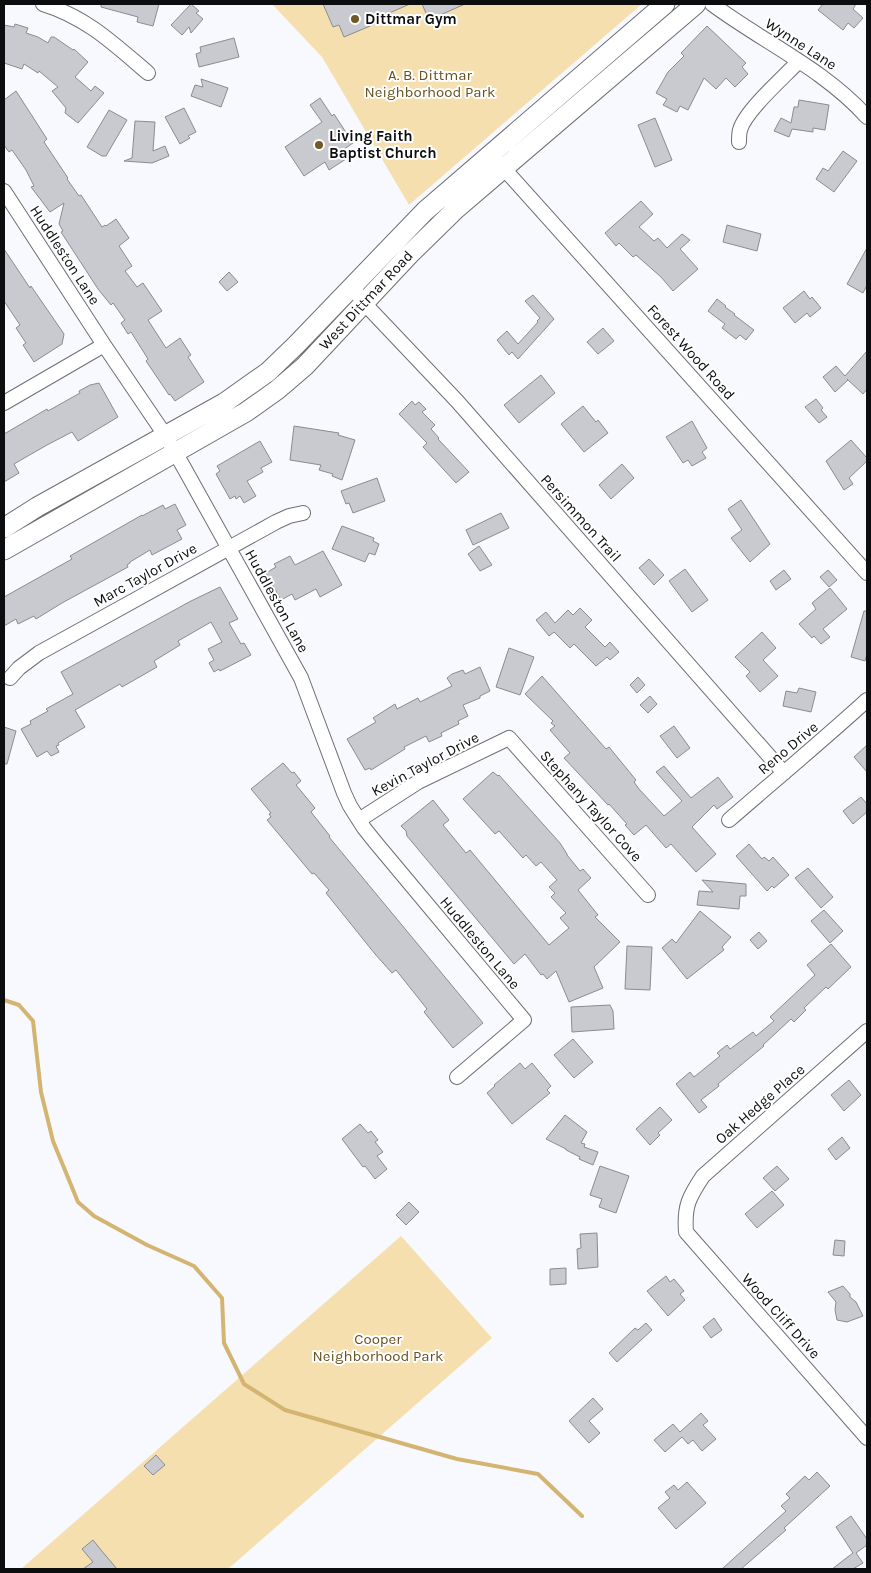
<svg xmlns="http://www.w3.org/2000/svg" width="871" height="1573" font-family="Karla,sans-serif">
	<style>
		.green { fill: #f6dfaf }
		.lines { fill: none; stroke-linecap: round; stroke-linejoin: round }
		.stream { stroke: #d4b471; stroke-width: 4 }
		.building { fill: #c9cacf; stroke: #8a8c90 }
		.street-casing { stroke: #6d6f73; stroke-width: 16 }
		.secondary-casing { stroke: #6d6f73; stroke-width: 21 }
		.street { stroke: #fff; stroke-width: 14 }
		.secondary { stroke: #fff; stroke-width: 19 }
		.poi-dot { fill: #6f5928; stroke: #fff; stroke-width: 2 }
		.labels { text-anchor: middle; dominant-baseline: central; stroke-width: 4; stroke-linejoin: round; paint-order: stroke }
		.poi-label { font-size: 15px; font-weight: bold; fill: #0c0d0e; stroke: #fff; text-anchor: start }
		.street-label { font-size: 15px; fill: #0c0d0e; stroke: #fff }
		.park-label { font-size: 15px; fill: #68511f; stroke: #fff }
	</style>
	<rect width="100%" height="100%" fill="#f7f9fe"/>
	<path class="green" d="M272,4h370l-233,201 -87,-148z
		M401,1236l91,102 -264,231h-207z"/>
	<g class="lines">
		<path class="stream" d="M4,1000l15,5 14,16 8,71 12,49 25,61 16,14 53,29 47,21 28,32 2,45 20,41 41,26 172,49 81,15 44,42"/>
	</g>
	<path class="building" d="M101,4h58l-6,22 -16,-4 1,-5 -37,-10z
		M191,4l8,7 -3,2 7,6 -12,14 -2,-6 -7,8 -11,-10z
		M323,4h87l-30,13 2,4 -38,16 -5,-12 -6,2z
		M422,4h43l-36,16z
		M823,4h33l-3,5 10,9 -9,10 -6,-5 -5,7 -25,-20z
		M15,24l13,4 -2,5 12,4 10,6 3,-6h3l19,13 1,-1 14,13 -13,15 16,14 4,-5 9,7 -26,30 -13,-10 1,-5 -14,-17 6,-4 -19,-16 -1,2 -14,-9 -2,5 -18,-6v-38l10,2z
		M707,26l39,37 -4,4 6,7 -13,13 -9,-9 -10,11 -12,-11 -16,32 -8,-4 -3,6 -14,-7 4,-6 -11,-6 12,-21 16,-16 -3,-3z
		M234,38l5,19 -40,10 -3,-13 5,-2 -1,-5z
		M201,79l27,9 -7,19 -30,-11 4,-11 8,2z
		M16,91l31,48 -3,3 24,36 -1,1 12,17 2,-1 21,32 3,-2 1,1 10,-7 13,19 -10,8 13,20 -7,5 12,16 6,-4 19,28 -14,9 18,28 14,-10 11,17 -3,2 16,25 -29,19 -5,-7 -1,1 -23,-34 2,-2 -17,-27 -3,2 -7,-11 4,-3 -12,-17 -2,2 -13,-16 -37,-57 2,-1 -4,-7 5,-21 -14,9 -19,-25 3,-1 -8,-16 -14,-20 -3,2 -5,-7v-45z
		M320,98l12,18 2,-2 19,29 -13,9 6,7 -17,11 -4,-8 -21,14 -19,-29 37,-25 -12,-17z
		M799,100l30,5 -4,25 -12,-2v4l-21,-3 -3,8 -15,-6 7,-13 10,5 3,-16h4z
		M184,108l12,24 -8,4 2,2 -10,6 -15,-27z
		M109,110l18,10 -21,36h-4l-15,-9z
		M655,118l17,42 -17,7 -17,-42z
		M135,121l20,1 -2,29 12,-5 4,10 -17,7 -28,-2 8,-3z
		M843,151l14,10 -23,31 -18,-13 7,-11 5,3z
		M641,201l12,13 -14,13 15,14 4,-3 9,10 15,-14 8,6 -10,9 18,20 -25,22 -12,-14 -25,-22 -3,2 -14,-14 -3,3 -11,-13z
		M727,225l34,9 -4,17 -34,-9z
		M867,248v37l-4,8 -16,-9z
		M4,249l26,39 1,-2 33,48 -2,10 -28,18 -11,-17 3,-2 -10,-15 4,-3 -16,-24z
		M229,272l9,10 -11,9 -8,-9z
		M804,291l6,8 2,-2 9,11 -11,9 -3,-4 -12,10 -12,-15z
		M533,295l21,24 -36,40 -6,-7 -3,3 -12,-15 10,-9 11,13 20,-22 -1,-1 3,-3 -15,-17z
		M717,299l9,7 -1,1 10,7 -1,1 20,15 -8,10 -6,-5 -4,4 -14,-11 3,-4 -17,-13z
		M603,328l11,13 -16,13 -11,-12z
		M867,351v38l-4,5 -16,-15 1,1 -13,12 -12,-15 13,-11 9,10z
		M541,375l14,18 -36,30 -15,-18z
		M99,383l19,34 -40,24 -6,-9 -25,13 -33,19 5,9 -15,9v-48l43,-25 1,2 32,-18 -1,-2 11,-6z
		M816,399l7,9 -2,2 6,7 -8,6 -14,-16z
		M412,401l3,4 4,-3 7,7 -4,3 13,13 -4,4 8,9 -1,1 31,33 -13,11 -33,-36 4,-4 -28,-29z
		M583,406l13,16 2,-2 10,13 -24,19 -23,-28z
		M692,421l15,27 -5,4 4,6 -14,8 -4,-6 -5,3 -17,-26z
		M294,426l45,7 -1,2 17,5 -13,40 -10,-4 1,-2 -14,-4 2,-5 -31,-5z
		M851,440l16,18v3l-18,17 4,6 -9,6 -18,-29z
		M260,441l12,21 -11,6 2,4 -16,9 9,15 -12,7 -4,-7 -4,3 -1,-3 -5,3 -14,-25 4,-3 -3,-5z
		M622,464l12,14 -23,21 -12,-14z
		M377,478l8,23 -32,12 -4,-10 -3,1 -5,-13z
		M741,500l29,44 -20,18 -19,-24 11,-8 -14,-21z
		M175,504l11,21 -9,5 5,9 -30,16 -2,-5 -20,12v1l-3,2 1,2 -66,36 -26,16 -2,-3 -16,8 -2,-5 -12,7v-29l68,-38 -2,-3 72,-41v1l21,-11 2,4z
		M501,513l8,15 -36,17 -7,-15z
		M342,526l32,12 -1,3 6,3 -4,11 -6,-2 -4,9 -33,-13z
		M479,546l13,19 -12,6 -12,-17z
		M323,551l19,34 -22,12 -4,-8 -21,11 -3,-6 -11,6 -15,-27 10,-6 -2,-3 16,-8 5,9z
		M649,559l15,16 -10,10 -15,-17z
		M685,569l23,31 -16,12 -23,-31z
		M784,570l7,9 -15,11 -6,-9z
		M828,570l9,10 -8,7 -9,-10z
		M220,587l18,32 -9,4 12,21 3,-1 7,12 -31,16 -1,-2 -5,3 -5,-9 5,-3 -6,-11 14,-7 -11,-20 -33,19 2,4 -26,16 3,6 -35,20 -2,-3 -45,26 10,17 -27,16 1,2 -3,1 3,6 -8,4 -4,-5 -10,6 -16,-28 10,-5 -1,-3 18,-10 -2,-2 27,-15 -12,-22 130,-71z
		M830,588l17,21 -24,20 7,8 -9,7 -7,-8 -2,2 -13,-14 17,-15 -4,-6z
		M580,608l12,12 -7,7 20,20 5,-5 9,10 -9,8 -3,-3 -11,9 -22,-22 -4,4 -16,-16 -5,4 -13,-16 10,-8 9,11 13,-13 5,5z
		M864,611h3v43l-2,7 -14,-4z
		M762,632l14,16 -13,12 15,16 -18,16 -14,-16 4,-4 -15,-15z
		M509,648l25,9 -14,38 -24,-8z
		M480,667l10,24 -10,5v2l-17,7 5,11 -10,5 1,3 -18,9 1,3 -13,6 -3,-6 -22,11 1,2 -34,21 -1,-2 -5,2 -18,-31 29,-17 -3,-4 22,-14 2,5 21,-11 2,4 32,-16 -5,-8 5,-4 11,-4 2,4z
		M542,676l64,73 3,-2 27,33 -2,2 5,7 25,27 18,-15 -26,-29 8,-6 27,32 27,-21 15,20 -16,12 -3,-4 -22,22 24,27 -20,18 -25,-28 -5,4 -20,-23 -12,10 -9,-10 2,-1 -18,-20 -1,1 -44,-47 6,-5 -20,-23 5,-4 -4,-3 2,-2 -28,-27z
		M638,677l7,8 -8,8 -7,-8z
		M799,688l17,4 -5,20 -28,-6 3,-15 11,2z
		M650,696l7,8 -9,9 -8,-8z
		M674,726l16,22 -13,10 -17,-22z
		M4,727l12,4 -9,33h-3z
		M867,745v27l-13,-15z
		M283,763l9,10 2,-1 7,9 -5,4 19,23 -4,4 19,24 -1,1 154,186 -30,25 -29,-36 3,-3 -31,-39 -4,3 -17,-19 -49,-61 3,-3 -15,-17 -2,1 -45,-54 4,-3 -2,-3 2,-1 -20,-24z
		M493,772l5,4 1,-1 61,68 7,11v1l13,16 3,-2 8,9 -13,12 20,25 -3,2 25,25 -26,25 9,21 -34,14 -13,-31 -9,8 -4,-5 -2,1 -16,-21 -11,10 -107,-128 -1,-5 -5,-5 32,-26 16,20 -6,5 23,28 4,-3 79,95 20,-17 -9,-10 6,-5 -15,-16 4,-4 -6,-6 8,-7 -16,-18 -5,4 -10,-11 -3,3 -24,-27 -4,3 -32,-35z
		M861,797l6,7v8l-14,12 -10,-13z
		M749,844l13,15 2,-2 5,4 4,-4 16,18 -15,13 -2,-2 -5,5 -31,-35z
		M808,868l25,29 -12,11 -26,-30z
		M702,880l44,4v12h-6l-1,13 -42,-4 2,-14 14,1z
		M824,910l19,21 -13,12 -19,-22z
		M700,911l31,26 -9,10 2,3 -37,29 -25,-31 10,-9 4,4z
		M759,932l8,9 -9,8 -8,-9z
		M831,944l20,23 -23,22 -2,-2 -22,21 2,2 -12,12 -3,-3 -28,26 1,1 -46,38 1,2 -18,14 6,7 -8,6 -23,-29 14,-12 4,5 26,-21 -3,-3 10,-8 3,4 23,-17 3,4 18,-15 -4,-4 45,-42 -8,-10z
		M627,946l25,1 -2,43 -25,-1z
		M610,1005l3,6 1,18 -42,3 -1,-25z
		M573,1039l20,23 -19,16 -20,-23z
		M520,1063l5,6 7,-6 19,23 -4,4 3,3 -38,31 -25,-31 8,-7 -1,-1z
		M849,1080l12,15 -17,16 -13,-16z
		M660,1107l12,13 -14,13 2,2 -10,10 -14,-16z
		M565,1115l22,17 -6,11 4,1 -1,3 14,5 -5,13 -14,-6 1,-2 -14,-7v-1l-20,-10z
		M360,1124l8,9 3,-2 7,9 -3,2 8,10 -6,4 10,13 -12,10 -10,-13 -2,1 -21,-28z
		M842,1137l8,11 -14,12 -8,-11z
		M600,1166l29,10 -13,37 -17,-6 3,-8 -12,-4z
		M777,1166l12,13 -14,12 -12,-13z
		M772,1191l12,14 -27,23 -12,-14z
		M409,1202l10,10 -13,13 -10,-10z
		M597,1233l1,34 -20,2 -1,-20 4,-1 -1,-14z
		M835,1240l10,1 -1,15 -11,-1z
		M566,1268v16l-16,1v-16z
		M666,1276l4,6 4,-3 10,12 -4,3 5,6 -17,16 -21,-25z
		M843,1286l7,8v3l6,5 7,14 -16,6 -10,-2 -2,-10 1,-8 -8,-10z
		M714,1318l8,12 -11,8 -8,-11z
		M646,1323l6,7 -35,32 -8,-9 26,-25 3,2z
		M593,1398l10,11 -14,12 11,12 -11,10 -20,-22z
		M701,1413l7,8 -5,4 13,14 -14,12 -9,-11 -5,4 -6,-7 -17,15 -11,-12 19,-16 7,8z
		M156,1455l9,10 -12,10 -9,-9z
		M817,1472l13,14 -46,42 2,2 -45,39h-19l64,-58 -5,-5 9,-8 -4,-4 19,-18 4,4z
		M687,1482l19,21 -30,26 -18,-21 12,-10 -5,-6 9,-7 4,5z
		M851,1516l16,23v6l-11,8 7,10 -10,6h-21l21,-16 -17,-26z
		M93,1540l8,10 16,19h-34l10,-7 -11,-13z"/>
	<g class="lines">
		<defs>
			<path id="street" d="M43,4c43,13 71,40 105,69
				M712,4c51,38 112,65 155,113
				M739,142c0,-4 0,-8 1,-12 5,-19 44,-53 59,-69
				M498,162l369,411
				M4,191l100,154 61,90 18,31 118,212 43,115 6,13 14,22 12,15 148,177 -67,57
				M352,286l12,17 93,98 327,372
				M4,403l100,-58
				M10,678l9,-10 20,-15 237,-131 13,-6 14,-3
				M359,820l59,-38 91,-44 139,157
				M729,820c46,-40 93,-79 138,-120
				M867,1031l-164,145c-14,21 -19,30 -17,56l181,206"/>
			<path id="secondary" d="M4,528l33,-21 187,-104 44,-31 28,-27 129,-134 240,-207
				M4,550l242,-138 31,-22 28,-24 104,-111 47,-46 240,-205"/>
		</defs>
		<use href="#street" class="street-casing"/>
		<use href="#secondary" class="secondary-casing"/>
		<use href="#street" class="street"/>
		<use href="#secondary" class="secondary"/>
	</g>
	<g class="poi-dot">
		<circle cx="355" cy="19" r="5"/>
		<circle cx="319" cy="145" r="5"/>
	</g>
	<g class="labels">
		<g class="poi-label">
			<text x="365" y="19">Dittmar Gym</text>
			<text x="329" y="136">Living Faith<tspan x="329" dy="17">Baptist Church</tspan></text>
		</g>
		<g class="street-label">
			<text transform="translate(801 44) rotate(33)">Wynne Lane</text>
			<text transform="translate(65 255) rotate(57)">Huddleston Lane</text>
			<text transform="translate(366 300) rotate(-47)">West Dittmar Road</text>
			<text transform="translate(691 352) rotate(48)">Forest Wood Road</text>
			<text transform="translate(581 518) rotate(48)">Persimmon Trail</text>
			<text transform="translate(145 575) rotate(-29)">Marc Taylor Drive</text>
			<text transform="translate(277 601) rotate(61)">Huddleston Lane</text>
			<text transform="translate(788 748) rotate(-40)">Reno Drive</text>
			<text transform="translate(425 764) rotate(-28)">Kevin Taylor Drive</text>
			<text transform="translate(591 806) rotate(48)">Stephany Taylor Cove</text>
			<text transform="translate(480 943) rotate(50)">Huddleston Lane</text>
			<text transform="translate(760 1104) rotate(-41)">Oak Hedge Place</text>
			<text transform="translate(781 1316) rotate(48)">Wood Cliff Drive</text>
		</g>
		<g class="park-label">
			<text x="430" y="75">A. B. Dittmar<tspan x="430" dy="17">Neighborhood Park</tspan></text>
			<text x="378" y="1339">Cooper<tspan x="378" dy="17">Neighborhood Park</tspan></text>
		</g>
	</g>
	<rect width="871" height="1573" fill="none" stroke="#0c0d0e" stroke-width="10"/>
</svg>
